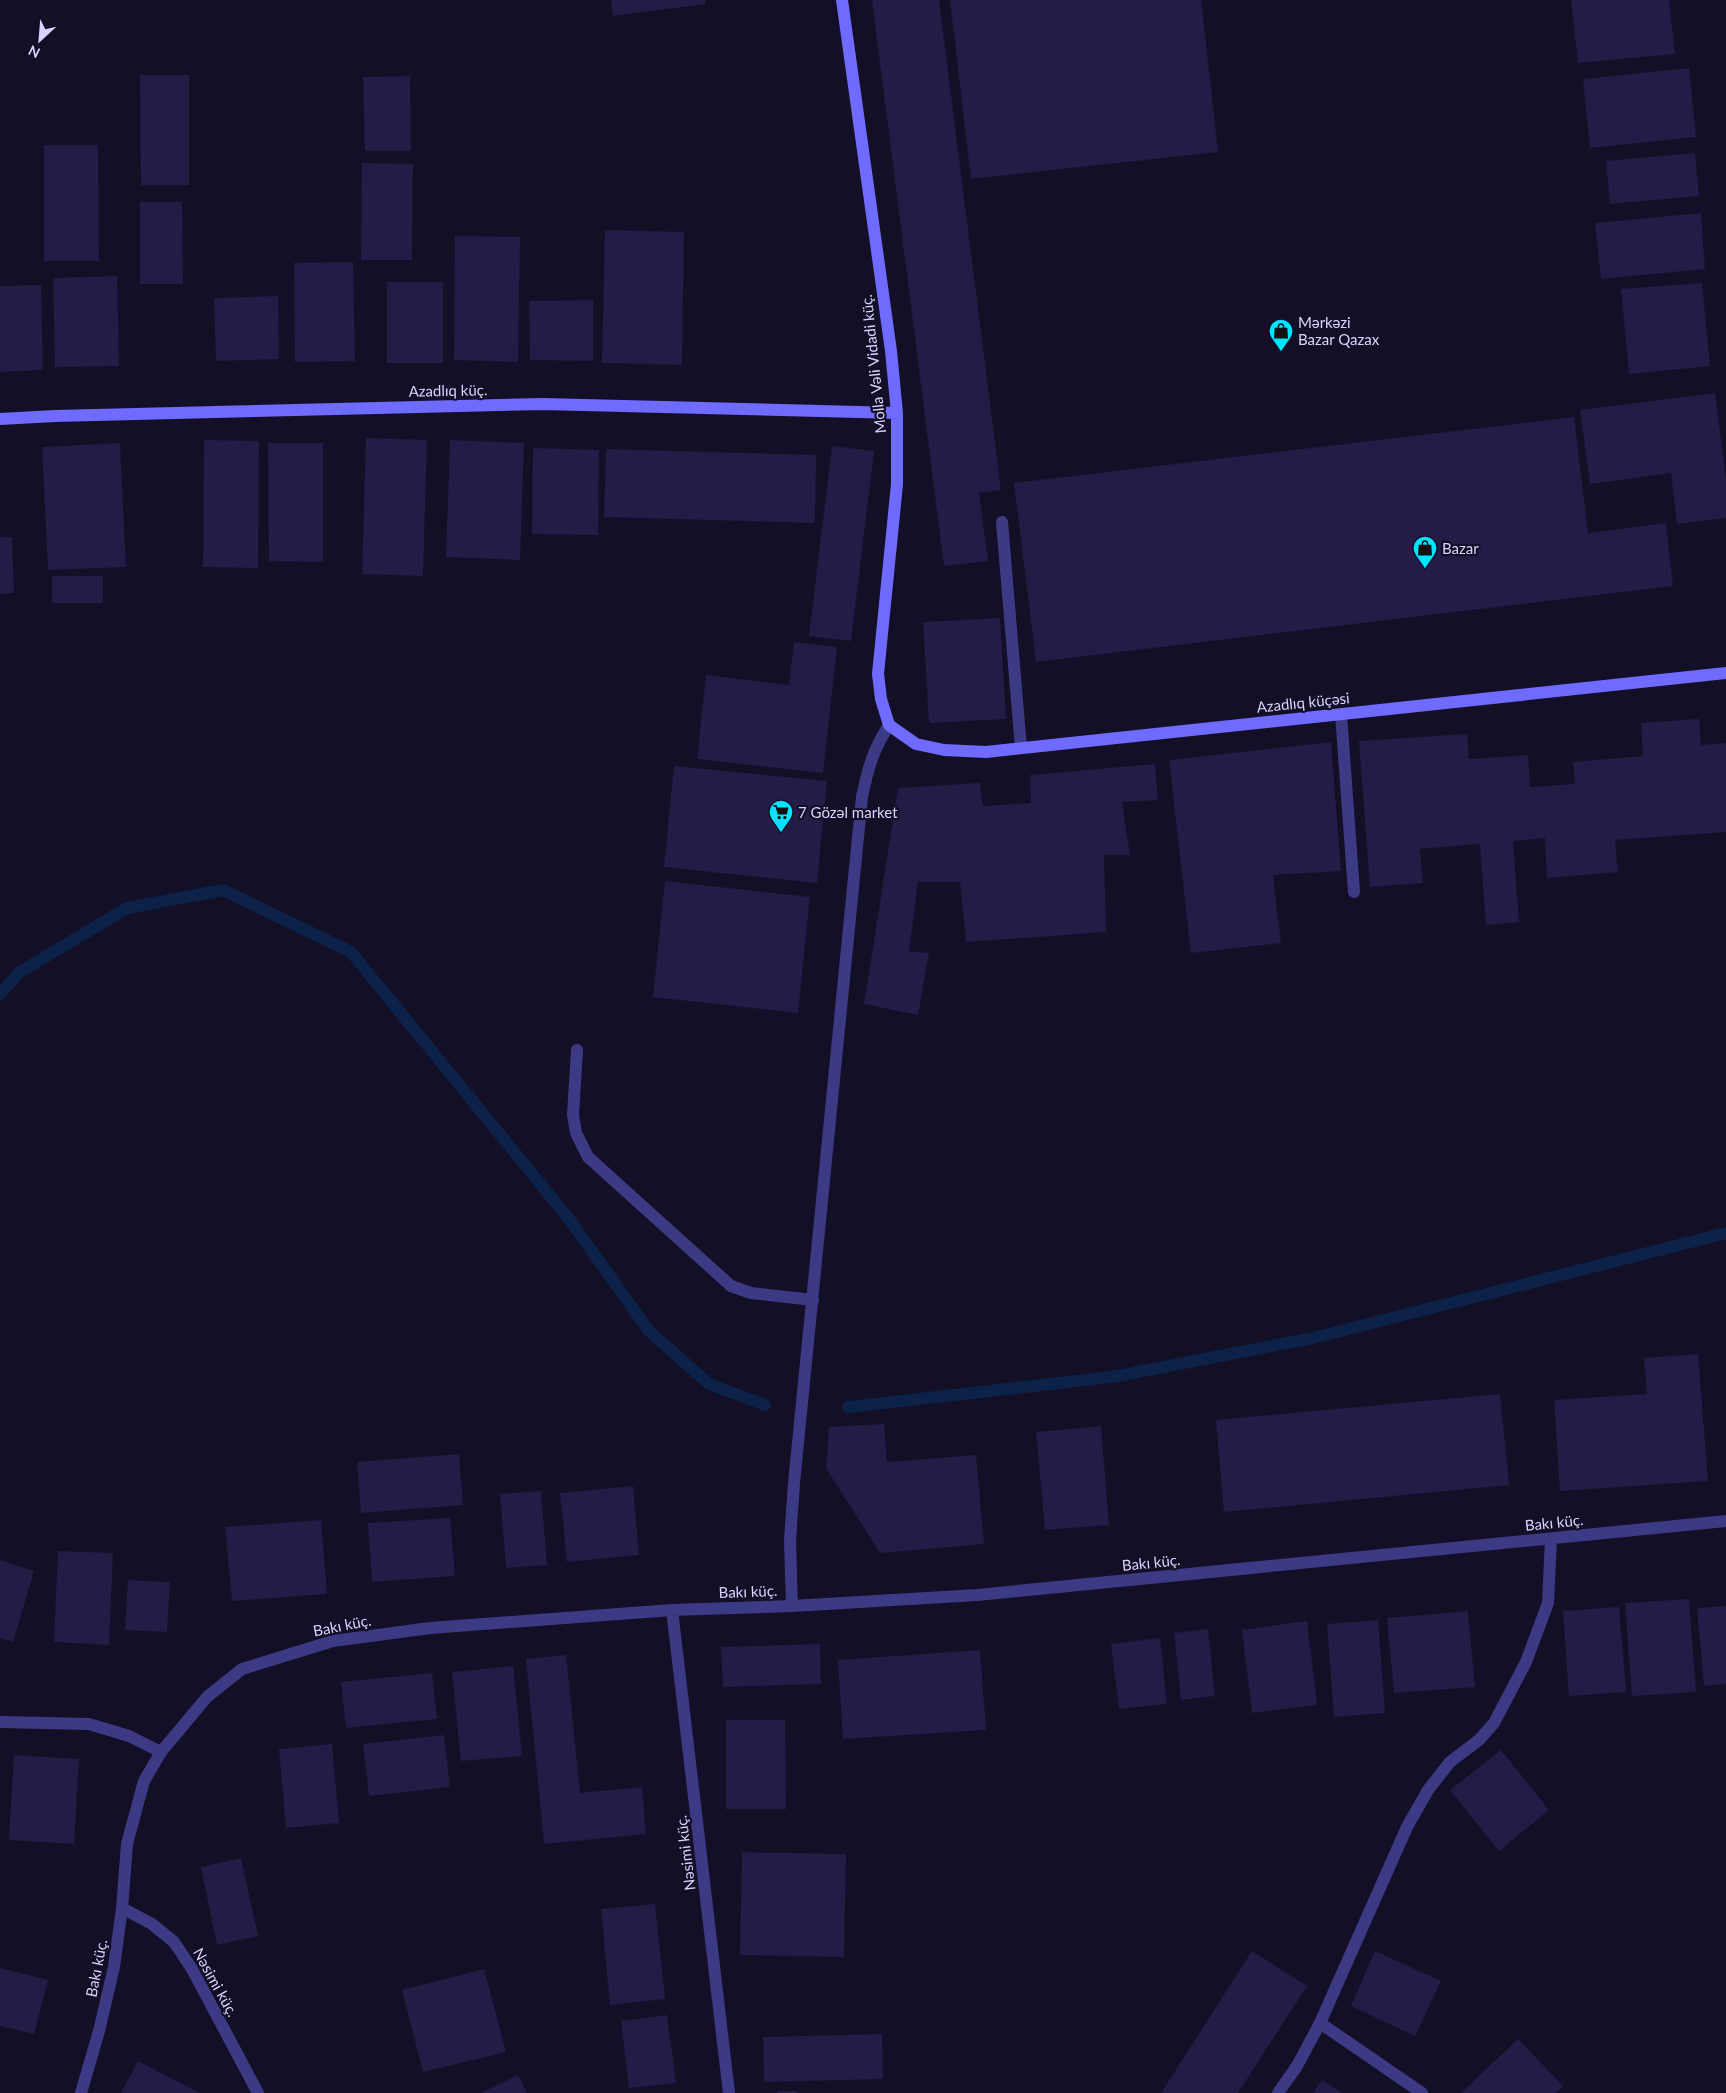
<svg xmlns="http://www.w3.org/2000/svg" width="1726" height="2093" font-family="Lato,sans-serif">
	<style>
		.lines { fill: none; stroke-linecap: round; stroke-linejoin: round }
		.stream { stroke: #0c2248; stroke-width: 12 }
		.building { fill: #241b47 }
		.lane { stroke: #3d3a85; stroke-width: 12 }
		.street { stroke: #3d3a85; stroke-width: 12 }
		.secondary { stroke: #6f6bff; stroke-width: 12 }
		.labels { text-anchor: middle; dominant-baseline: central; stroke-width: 4.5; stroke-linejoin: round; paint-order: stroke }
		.poi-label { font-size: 15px; fill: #d9d4ff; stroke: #130f26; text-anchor: start }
		.street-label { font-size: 15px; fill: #d9d4ff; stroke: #130f26 }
	</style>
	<rect width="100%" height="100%" fill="#130f26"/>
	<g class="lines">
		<path class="stream" d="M0,994l20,-22 107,-64 96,-18 128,62 218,267 80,112 60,53 56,21
			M848,1407l264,-30 201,-39 413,-105"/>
	</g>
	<path class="building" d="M611,0h94l1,4 -93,12z
		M872,0h67l62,490 -22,3 9,68 -44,5z
		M950,0h251l17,152 -247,27z
		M1571,0h98l6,54 -97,9z
		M1689,68l7,69 -106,11 -7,-69z
		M140,75h49v110h-48z
		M410,76l1,75h-46l-2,-74z
		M44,145h54l1,116h-55z
		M1695,153l4,43 -89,8 -4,-43z
		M362,163l51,1 -1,96h-51z
		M140,202h42l1,82h-43z
		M1701,213l4,56 -104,10 -6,-56z
		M605,230l79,2 -2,133 -80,-2z
		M455,236l65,1 -2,125 -64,-2z
		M353,262l2,99 -60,1 -1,-99z
		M117,276l2,90 -64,1 -2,-89z
		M387,282h56v81h-56z
		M1702,283l8,83 -81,8 -8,-85z
		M41,285l2,85 -43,2v-86z
		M278,296l1,63 -63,2 -2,-63z
		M593,300v61l-63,-1 -1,-59z
		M1715,393l11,86v39l-49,6 -6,-51 -81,11 -10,-74z
		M1574,417l14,116 78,-10 7,63 -637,76 -22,-179z
		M366,438l61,2 -4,136 -61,-2z
		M204,440l55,1 -1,127 -55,-1z
		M450,440l74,3 -4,117 -74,-3z
		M120,443l6,124 -78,3 -6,-123z
		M268,443h55v119l-54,-1z
		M832,446l42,5 -23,190 -42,-5z
		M533,448l66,2 -1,85 -66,-1z
		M606,449l210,6 -1,68 -211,-6z
		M0,537h12l2,56 -14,1z
		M52,576h51v27h-51z
		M1000,618l6,101 -77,4 -6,-101z
		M794,642l43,5 -14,126 -126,-14 9,-84 83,10z
		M1699,719l2,26 25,-2v89l-111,8 3,32 -71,6 -2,-40 -32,3 6,81 -33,3 -6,-81 -60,5 3,34 -53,4 -11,-146 108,-7 2,25 59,-4 2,32 45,-3 -2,-22 70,-6 -2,-33z
		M1331,742l10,129 -68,4 8,68 -90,10 -22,-193z
		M1155,764l3,36 -36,2 8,53h-26l2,77 -140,10 -6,-60h-42l-9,69 20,2 -11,62 -54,-11 34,-216 82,-5 3,23 48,-3 -1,-28z
		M674,766l153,15 -10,102 -153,-16z
		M665,881l145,16 -12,116 -145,-16z
		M1698,1354l10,127 -148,10 -6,-91 93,-6 -3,-36z
		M1500,1394l9,91 -285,27 -8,-92z
		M884,1424l3,38 89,-7 8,89 -104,9 -54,-85 3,-41z
		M1101,1426l8,99 -64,5 -9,-98z
		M459,1454l4,51 -102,8 -4,-51z
		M633,1486l6,69 -72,7 -7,-69z
		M541,1491l6,74 -41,3 -6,-74z
		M450,1518l5,58 -83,6 -4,-59z
		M321,1520l6,74 -95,7 -7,-74z
		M58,1551l55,2 -4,92 -55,-3z
		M0,1560l34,11 -21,71 -13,-4z
		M128,1580l42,2 -3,50 -42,-2z
		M1689,1599l7,93 -64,4 -7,-93z
		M1726,1606v78l-22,2 -7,-78z
		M1619,1607l7,85 -57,4 -6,-85z
		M1468,1611l7,76 -81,6 -7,-75z
		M1378,1620l7,93 -51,4 -7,-93z
		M1307,1621l10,84 -65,8 -10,-83z
		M1208,1629l7,67 -34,4 -7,-67z
		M1160,1638l7,66 -48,5 -8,-65z
		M820,1644l1,40 -98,3 -2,-40z
		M980,1650l6,80 -143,9 -5,-79z
		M566,1655l14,138 62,-6 4,47 -102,10 -18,-185z
		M513,1666l9,90 -61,5 -9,-89z
		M432,1673l5,46 -91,9 -5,-46z
		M726,1720h59l1,89h-60z
		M444,1735l6,52 -81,9 -6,-52z
		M332,1744l7,79 -53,5 -7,-79z
		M1501,1750l48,60 -50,41 -49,-61z
		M14,1755l65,4 -5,85 -65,-4z
		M742,1852l104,2 -2,103 -104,-2z
		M241,1858l17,78 -41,9 -16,-78z
		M655,1904l10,95 -55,6 -9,-96z
		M1252,1951l55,35 -69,107h-77z
		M1375,1951l66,30 -26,55 -64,-30z
		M0,1968l48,12 -14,54 -34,-8z
		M484,1969l22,83 -83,20 -21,-82z
		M667,2015l9,68 -47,5 -8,-67z
		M882,2034l1,45 -119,3 -1,-45z
		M1518,2039l45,47 -7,7h-95z
		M138,2061l62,32h-79z
		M518,2075l9,18h-46z
		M1322,2080l20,13h-29z
		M778,2091h19v2h-19z"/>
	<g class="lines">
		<path class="lane" d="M1002,522l19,226
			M1341,714l13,178
			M577,1050l-4,65 3,18 12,24 143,129 20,7 62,7"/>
		<path class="street" d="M792,1606l-2,-65 4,-58 68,-686c6,-29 11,-47 27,-72
			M672,1610l57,483
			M0,1722l89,2 40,12 32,16
			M122,1908l30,16 22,18 18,27 66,124
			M1320,2023l102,70
			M81,2093l18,-62 15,-64 8,-59 5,-64 17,-63 17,-29 46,-55 35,-28 91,-28 97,-13 242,-18 120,-4 185,-11 749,-74
			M1278,2093l19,-27 23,-43 87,-196 21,-37 22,-28 29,-22 15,-17 32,-61 22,-59 3,-64"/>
		<path class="secondary" d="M842,0l49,351 6,62v71l-19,190 3,25 8,26 27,19 28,6 42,2 740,-79
			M0,419l55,-3 488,-12 354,9"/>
	</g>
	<defs>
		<symbol id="shop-pin" viewBox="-11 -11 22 30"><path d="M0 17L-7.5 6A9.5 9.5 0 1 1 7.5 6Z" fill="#00e5ff" stroke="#130f26"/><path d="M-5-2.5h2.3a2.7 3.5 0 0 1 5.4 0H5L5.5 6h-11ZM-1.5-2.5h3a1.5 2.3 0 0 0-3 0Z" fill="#111"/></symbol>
		<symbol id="supermarket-pin" viewBox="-11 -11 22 30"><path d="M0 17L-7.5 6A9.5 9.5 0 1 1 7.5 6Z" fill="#00e5ff" stroke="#130f26"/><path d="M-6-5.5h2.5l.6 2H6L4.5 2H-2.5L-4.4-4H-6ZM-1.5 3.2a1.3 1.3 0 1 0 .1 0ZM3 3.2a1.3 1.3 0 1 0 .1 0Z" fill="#111"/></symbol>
	</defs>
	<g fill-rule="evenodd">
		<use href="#shop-pin" x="1267" y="317" width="28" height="38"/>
		<use href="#shop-pin" x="1411" y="534" width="28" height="38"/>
		<use href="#supermarket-pin" x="767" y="798" width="28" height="38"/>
	</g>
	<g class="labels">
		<g class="poi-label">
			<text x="1298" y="322">Mərkəzi<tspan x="1298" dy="17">Bazar Qazax</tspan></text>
			<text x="1442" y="548">Bazar</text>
			<text x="798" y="812">7 Gözəl market</text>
		</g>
		<g class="street-label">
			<text transform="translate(873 364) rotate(-96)">Molla Vəli Vidadi küç.</text>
			<text transform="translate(448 390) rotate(-1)">Azadlıq küç.</text>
			<text transform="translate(1303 702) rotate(-6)">Azadlıq küçəsi</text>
			<text transform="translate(1554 1522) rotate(-6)">Bakı küç.</text>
			<text transform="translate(1151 1562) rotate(-6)">Bakı küç.</text>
			<text transform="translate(748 1591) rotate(-2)">Bakı küç.</text>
			<text transform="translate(342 1625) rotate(-11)">Bakı küç.</text>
			<text transform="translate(685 1853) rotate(-97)">Nəsimi küç.</text>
			<text transform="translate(96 1968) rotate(-79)">Bakı küç.</text>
			<text transform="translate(216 1982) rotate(61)">Nəsimi küç.</text>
		</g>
	</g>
	<g transform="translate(40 40) rotate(206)" stroke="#130f26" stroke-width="4" paint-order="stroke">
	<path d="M0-4L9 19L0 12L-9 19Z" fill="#d9d4ff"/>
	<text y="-8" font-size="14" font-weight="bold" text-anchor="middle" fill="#d9d4ff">N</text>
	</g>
</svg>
